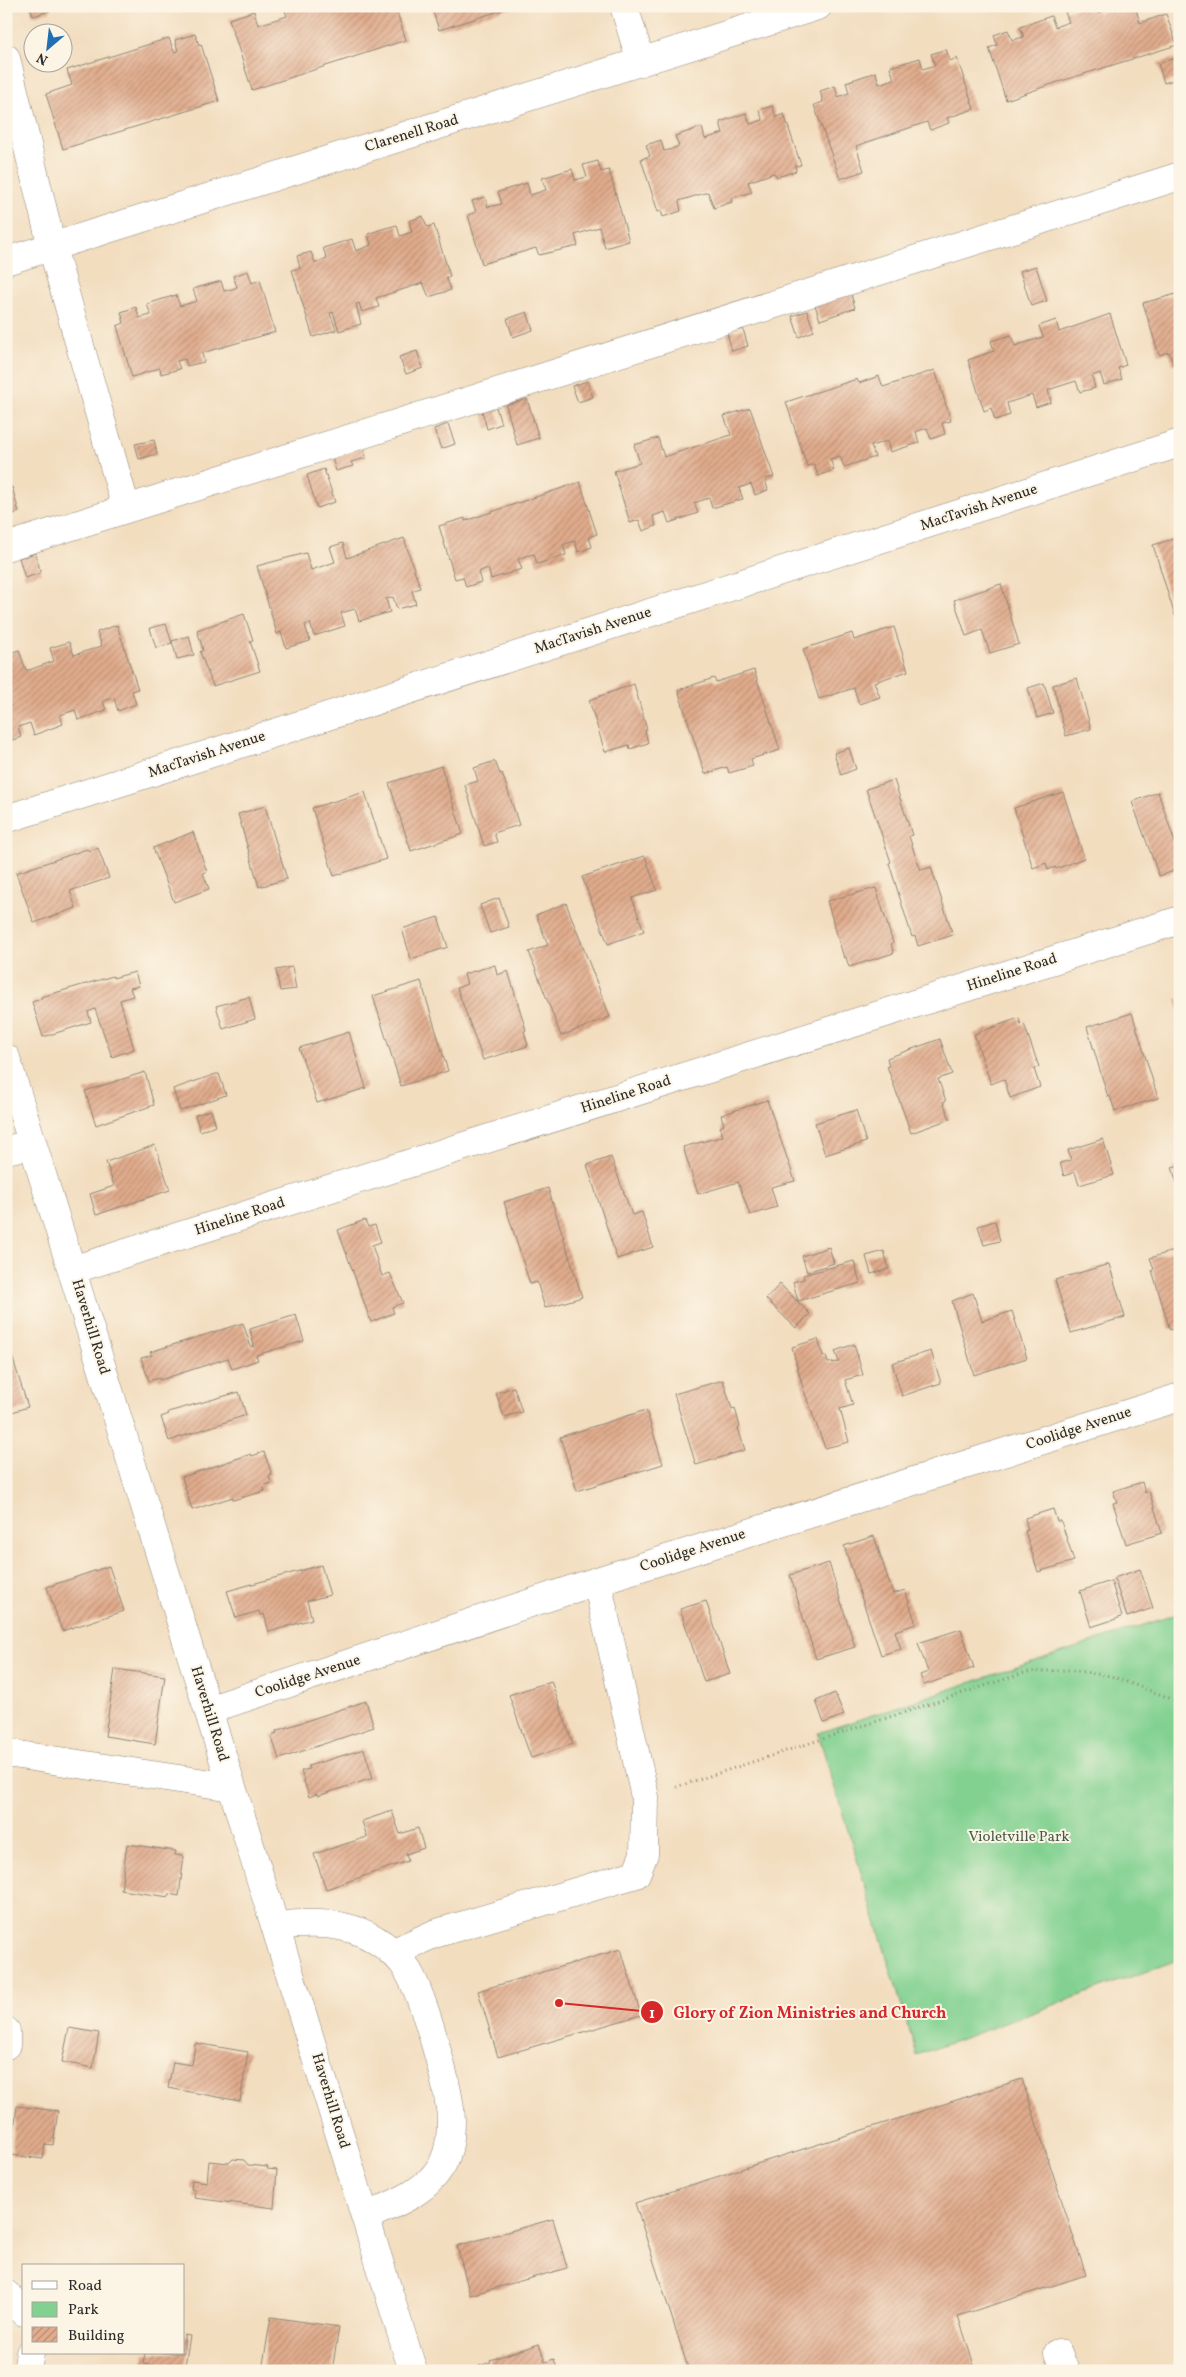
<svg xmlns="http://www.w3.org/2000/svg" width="1186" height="2377" font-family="Vollkorn,serif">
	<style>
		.park { fill: #82d191; stroke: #567e5e }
		.building { fill: url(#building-hatch) }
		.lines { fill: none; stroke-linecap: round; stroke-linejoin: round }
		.minor-casing { stroke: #8e8475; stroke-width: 29 }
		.path { stroke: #8e8475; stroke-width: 3; stroke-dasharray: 1 4; stroke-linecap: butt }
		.minor { stroke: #fff; stroke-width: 28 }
		.labels { text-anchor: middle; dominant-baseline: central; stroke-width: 4; stroke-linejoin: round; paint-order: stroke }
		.street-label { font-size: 15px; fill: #2b2b2b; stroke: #fcf5e5 }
		.park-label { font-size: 15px; fill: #455d4a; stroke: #fcf5e5 }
		.leader { fill: none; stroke: #d62828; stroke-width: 2 }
		.callout-dot { fill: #d62828; stroke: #fcf5e5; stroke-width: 2 }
		.mark-label { font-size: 15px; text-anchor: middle; font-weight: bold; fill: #fff }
		.callout-label { font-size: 16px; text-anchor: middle; font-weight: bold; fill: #d62828; stroke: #fcf5e5; stroke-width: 4; stroke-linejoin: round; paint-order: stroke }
	</style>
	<defs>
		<pattern id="building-hatch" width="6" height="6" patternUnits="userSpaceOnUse" patternTransform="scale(1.25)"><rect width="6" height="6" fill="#e1ac8d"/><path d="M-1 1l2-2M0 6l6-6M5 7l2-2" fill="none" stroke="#b78c73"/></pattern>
	</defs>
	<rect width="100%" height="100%" fill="#fcf5e5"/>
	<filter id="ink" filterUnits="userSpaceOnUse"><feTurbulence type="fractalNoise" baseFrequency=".02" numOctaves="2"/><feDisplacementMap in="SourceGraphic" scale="10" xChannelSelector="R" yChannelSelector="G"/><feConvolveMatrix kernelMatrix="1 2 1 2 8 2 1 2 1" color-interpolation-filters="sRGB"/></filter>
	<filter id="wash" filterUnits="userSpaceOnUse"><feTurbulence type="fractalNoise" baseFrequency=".0096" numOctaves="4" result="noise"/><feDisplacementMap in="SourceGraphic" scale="20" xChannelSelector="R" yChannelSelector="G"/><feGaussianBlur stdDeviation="1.12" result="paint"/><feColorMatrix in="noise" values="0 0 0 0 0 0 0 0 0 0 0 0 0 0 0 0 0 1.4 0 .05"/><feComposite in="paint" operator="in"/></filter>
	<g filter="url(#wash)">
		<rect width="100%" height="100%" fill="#f2ddbf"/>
		<path class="park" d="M1180,1613v346l-263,96 -99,-322z"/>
		<g id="blocks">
			<path class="building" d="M30,6h18l2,5 -17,5z
				M283,6h25l1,3 7,-3h79l11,34 -154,50 -23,-71 25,-8 4,14 29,-9z
				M431,6h81v1l-73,23z
				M1082,6h14l2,7 12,-4 -1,-3h26l5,17 26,-9 11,31 -122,38 -49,17 -17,-52 8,-3 -3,-10 14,-5 4,10 12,-3 -4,-10 31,-11 4,11 14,-5 -4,-10z
				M195,34l4,11 2,-1 18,57 -156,48 -17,-55 26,-9 -5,-15 102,-32 5,14 4,-1 -3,-11z
				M946,49l4,12 7,-3 17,51 -27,9 2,5 -19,7 -3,-8 -71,24 8,25 -24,8 -26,-74 9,-3 -3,-11 15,-5 3,11 11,-4 -3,-11 30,-10 3,12 15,-5 -4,-12 30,-9 3,11 12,-4 -4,-11z
				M1176,58l4,20 -16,5 -6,-20z
				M772,106l4,11 8,-3 17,51 -6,1 1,5 -19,6 -3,-4 -26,9 4,10 -21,6 1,4 -18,6 -6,-16 -29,9 2,10 -18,6 -2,-6 -3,1 -17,-53 9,-3 -4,-11 15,-5 3,11 5,-1 10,-4 -4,-10 27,-9 3,12 18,-6 -3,-11 26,-9 4,11 13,-4 -4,-10z
				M598,161l3,11 8,-2 20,71 -24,7 -6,-21 -24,8 3,11 -39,9 -3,-7 -54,16 -14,-49 8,-3 -4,-11 13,-4 3,10 14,-3 -4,-12 29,-9 3,12 16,-5 -4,-12 30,-9 3,11 12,-3 -4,-12z
				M423,216l4,11 7,-2 16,51 -4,1 5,13 -22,7 -6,-14 -47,15 3,9 -17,5 -3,-9 -3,1 5,20 -22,7 -6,-19 -3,1 6,17 -23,7 -21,-67 8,-2 -3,-12 14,-4 4,11 12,-4 -4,-11 29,-9 4,12 15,-6 -3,-11 14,-5 15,-4 3,11 12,-4 -3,-11z
				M1036,266l11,35 -16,5 -11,-35z
				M248,271l4,12 8,-3 15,52 -73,21 2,9 -17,4 -2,-7 -8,2 3,8 -19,5 -1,-6 -28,9 -15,-51 7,-3 -3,-11 15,-5 3,11 12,-3 -4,-11 16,-5 13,-4 4,11 17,-5 -4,-12 28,-8 3,10 8,-2 5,-2 -4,-11z
				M1180,293v69l-7,2 -4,-12 -10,3 -16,-52z
				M851,294l4,14 -35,12 -5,-15z
				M807,311l7,20 -15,6 -7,-21z
				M527,312l6,18 -20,7 -6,-18z
				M1110,314l16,51 -8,3 4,11 -18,6 -4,-12 -8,3 3,12 -15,4 -4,-11 -28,9 3,12 -15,5 -4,-12 -25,8 3,12 -15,5 -4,-12 -7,3 -16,-51 26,-9 -3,-10 20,-6 4,11 28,-9 -4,-11 17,-6 3,12z
				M743,329l5,17 -16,5 -5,-18z
				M417,351l6,17 -17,6 -7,-17z
				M935,370l16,51 -9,2 3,11 -14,5 -4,-11 -3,1 -8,3 3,11 -29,9 -3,-11 -16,5 4,11 -31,10 -4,-11 -10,3 4,11 -16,6 -4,-12 -7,2 -21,-64 71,-23 2,4 20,-7 4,11z
				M587,381l6,16 -15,5 -6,-16z
				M527,399l12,39 -22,7 -11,-40z
				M496,407l5,17 -14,5 -5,-18z
				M750,408l24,69 -9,2 3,11 -13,5 -4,-11 -12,4 4,11 -31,9 -3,-10 -15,5 4,10 -29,10 -4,-11 -12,4 3,10 -13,5 -4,-11 -9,3 -16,-52 26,-8 -6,-18 24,-7 6,19 67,-22 -7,-19z
				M448,424l7,20 -14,5 -7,-20z
				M154,440l3,14 -18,5 -4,-15z
				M363,448l3,10 -15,4 2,4 -17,5 -4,-13z
				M324,469l11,33 -18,6 -10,-33z
				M580,482l17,52 -8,3 3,10 -14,5 -3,-11 -4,1 -8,3 3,10 -29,9 -3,-10 -8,2 -8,3 4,10 -31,10 -3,-11 -10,4 3,10 -15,5 -3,-10 -8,2 -16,-53 26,-8v3z
				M12,487l7,25 -13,4v-27z
				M1180,537v78l-5,1 -22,-71z
				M404,538l16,50 -8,3 4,13 -19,5 -4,-12 -7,2 4,13 -31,9 -4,-12 -14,4 4,13 -31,10 -4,-13 -5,2 5,16 -24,7 -5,-16 -4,2 -20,-68 49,-13 5,17 24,-8 -5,-15 13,-4 4,15z
				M35,553l6,20 -16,5 -6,-20z
				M1001,584l18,60 -29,9 -8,-23 -16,6 -12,-36z
				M244,614l9,26 -3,1 10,30 -47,15 -13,-34 3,-2 -6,-20z
				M166,624l6,19 -16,5 -6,-20z
				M117,625l21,64 -6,2 4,13 -18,7 -4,-13 -11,3 3,9 -28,10 -3,-10 -15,5 3,9 -29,11 -4,-12 -12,4 3,10 -14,5 -1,-65 4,-1 -4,-10v-12l13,-4 7,20h3l25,-9 -4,-13 19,-6 5,13 28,-9 -5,-14z
				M894,627l14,44 -34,11 6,15 -21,7 -5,-16 -35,11 -16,-50 49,-16 2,7z
				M189,636l5,19 -17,4 -5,-18z
				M754,670l26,80 -29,9 2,7 -24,7 -2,-6 -22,7 -27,-84 36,-12 2,4z
				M1077,678l14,51 -25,7 -13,-51z
				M1044,683l9,30 -16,5 -9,-30z
				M634,684l13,46h-2l3,13 -18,6 -1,-4 -24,7 -16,-52z
				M849,748l7,21 -15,6 -7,-22z
				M495,761l5,13 2,-1 17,52 -25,8 3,9 -13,4 -19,-61 13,-4 -4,-13z
				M441,766l22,68 -52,17 -22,-68z
				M894,780l18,55 -3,1 6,19 6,15 10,-3 22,68 -35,11 -3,-10 -3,1 -23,-74 2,-1 -25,-73z
				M365,792l21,67 -52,17 -22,-68z
				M1063,792l21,66 -28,11 -1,-2 -7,3 -2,-7 -13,5 -19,-60z
				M1158,792l22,65v12l-21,7 -27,-74z
				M265,806l22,73 -28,8 -21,-73z
				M193,832l14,40 -4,1 6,16 -35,13 -21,-54z
				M98,848l11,30 -39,13 6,17 -42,15 -18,-50 71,-24 2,2z
				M645,856l12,34 -25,8 12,33 -36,13 -26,-67z
				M876,888l17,55 -2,1 3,9 -45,14 -3,-10 -2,1 -17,-57z
				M499,898l10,29 -19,6 -10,-28z
				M566,903l44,114 -49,19 -32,-84 19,-7 -12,-30z
				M438,917l10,30 -37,12 -9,-30z
				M495,965l2,10 11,-4 18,59 -2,1 4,15 -45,14 -26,-72 10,-4 -3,-10z
				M292,967l4,22 -16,2 -4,-21z
				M135,972l4,14 -9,2 3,8 -13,4 14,49 -22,8 -17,-48 -7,3 3,10 -48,15 -11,-35 9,-3v-2l72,-21v2z
				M421,981l27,90 -47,15 -28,-90z
				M249,997l6,22 -32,10 -7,-23z
				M1180,998v11h-1l-3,-10z
				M1132,1013l26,85 -43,13 -5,-15 -2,1 -21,-70z
				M1019,1018l2,7 3,-1 15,43 -5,2 6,18 -30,11 -6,-19 -13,5 -17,-50z
				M349,1032l17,56 -49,15 -18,-55z
				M940,1039l12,35 -14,5 8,22 -3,1 7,17 -39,14 -24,-67h2l-2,-8z
				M145,1072l9,33 -58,20 -11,-34z
				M216,1074h3l7,21 -46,16 -7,-22z
				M767,1100l28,81 -24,6 6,20 -27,8 -12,-33 -40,12 -15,-47 40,-11 -3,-9 4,-2 -3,-10z
				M211,1110l5,16 -16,5 -5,-16z
				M856,1110l10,32 -41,13 -10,-32z
				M1103,1139l11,36 -35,10 -4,-13 -11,4 -4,-13 11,-3 -3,-10z
				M155,1145l15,45 -74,25 -6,-21 24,-8 -8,-24z
				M611,1157l21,58 10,-3 11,35 -36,12 -30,-94z
				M1180,1165v25h-1l-7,-23z
				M548,1188l34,109 -37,11 -8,-26 -7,2 -26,-82z
				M365,1220l3,7 7,-2 6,17 -9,3 10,31 8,-3 13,30 -11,4 2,6 -23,9 -33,-92z
				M995,1221l5,20 -16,4 -6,-19z
				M829,1247l5,16 -27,9 -5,-16z
				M884,1251l5,18 -18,5 -5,-18z
				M1173,1251l4,11h3v65l-10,3 -18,-60 2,-1 -4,-11z
				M854,1261l6,22 -62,18 -5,-19 11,-3 -1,-4z
				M1109,1264l16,53 -54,16 -16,-53z
				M780,1284l30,30 -14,14 -30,-29z
				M973,1293l9,28 30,-10 15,47 -53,17 -22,-74z
				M296,1315l8,26 -48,14 2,5 -26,9 -4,-11 -68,22 -1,-2 -10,3 -8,-23 11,-3 -2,-3 93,-29 8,24 3,-1 -4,-17z
				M6,1337l22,70 -22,7z
				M818,1339l5,17h3l2,7 11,-1 -4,-11 19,-7 9,31 -18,5 8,25 -13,4 9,33 -24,6 -22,-60 -11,-41z
				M931,1351l10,32 -39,13 -10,-33z
				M723,1380l9,29 3,-1 5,19 -2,1 7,22 -49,15 -22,-71z
				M514,1387l8,25 -18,5 -8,-24z
				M239,1392l7,23 -77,26 -8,-24 8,-3 -1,-2z
				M646,1410l17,54 -86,27 -17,-54z
				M264,1452l8,23 -3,1 2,7 -8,3 2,5 -32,9v-3l-41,13 -10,-33 69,-23 1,2z
				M1142,1482l3,11 4,-2 13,42 -36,11 -13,-41 4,-1 -4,-11z
				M1053,1509l4,12h4l13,40 -36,11 -13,-41 3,-1 -3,-12z
				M874,1536l19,58 12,-4 11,34 -21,7 6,18 -20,6 -37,-109z
				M829,1563l26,84 -39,12 -26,-84z
				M321,1565l9,30 -23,6 5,18 -43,13 -5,-18 -4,1 -1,-4 -23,7 -9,-27z
				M109,1566l15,45 -62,20 -15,-44z
				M1140,1569l13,39 -26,9 -13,-39z
				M1111,1581l11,36 -31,10 -11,-36z
				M706,1601l24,73 -26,8 -24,-73z
				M961,1629l13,39 -50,17 -4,-10 8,-3 -10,-29z
				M115,1669l50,7 -10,68 -50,-8z
				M551,1681l22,63 -42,14 -22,-63z
				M835,1693l9,22 -20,8 -8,-22z
				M366,1701l8,26 -95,32 -8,-24 6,-2 -1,-2z
				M364,1749l9,29 -55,18 -1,-2 -8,3 -8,-26 8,-2 -1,-3z
				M392,1811l8,23 18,-6 6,20 -18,6 2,7 -82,28 -12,-35 53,-17 -5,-16z
				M127,1844l49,7 -1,4 9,1 -5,40 -10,-2v3l-48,-7z
				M621,1949l20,66 -143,42 -20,-66z
				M69,2028l30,5 -6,35 -31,-6z
				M195,2043l53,9 -8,49 -72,-13 5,-26 19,3z
				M1022,2079l64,196 -128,41 18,55h-287l-54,-168z
				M17,2106l41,5 -5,34 -8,-1 -2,15 -32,-4z
				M233,2159l11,1 4,5 20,2 -1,2 10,1 -3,38 -80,-10 1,-8 -4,-1 1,-9 15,2 2,-21 20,2z
				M553,2219l14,49 -97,27 -13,-49z
				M271,2317l68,10 -7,44 -70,-1z
				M184,2335l6,1 -6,35 -41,-7 2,-11h39z
				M539,2344l6,18 9,-3 4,12h-77l-2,-5 12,-4 -1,-2z"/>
		</g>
	</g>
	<g filter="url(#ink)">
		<use href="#blocks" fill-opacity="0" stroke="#8e8475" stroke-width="1"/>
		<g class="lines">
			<defs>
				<path id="minor" d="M624,6l17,56
					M6,58l46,189 74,261
					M6,261l812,-255
					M6,547l1174,-371
					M6,819l1174,-376
					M6,1058l407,1313
					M6,1150l27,-6
					M72,1270l1108,-350
					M208,1710l389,-129 583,-184
					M6,1753l226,34
					M276,1926c33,-4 71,-5 100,14 11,7 26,19 32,31 16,27 42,118 43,149 0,16 -2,35 -11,48 -16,26 -49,37 -75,49
					M392,1953l42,-19 202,-60 8,-20 1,-57 -48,-216
					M6,2031v14
					M6,2294l18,18
					M1058,2353l7,18
					M27,2371l3,-18"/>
			</defs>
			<use href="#minor" class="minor-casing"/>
			<path class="path" d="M676,1787l351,-115 43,-2 41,6 69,26"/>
			<use href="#minor" class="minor"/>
		</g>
	</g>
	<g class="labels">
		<g class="street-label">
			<text transform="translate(412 134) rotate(-17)">Clarenell Road</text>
			<text transform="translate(979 508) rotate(-18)">MacTavish Avenue</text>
			<text transform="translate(593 631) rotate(-18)">MacTavish Avenue</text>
			<text transform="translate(207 755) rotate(-18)">MacTavish Avenue</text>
			<text transform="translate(1012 973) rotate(-18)">Hineline Road</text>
			<text transform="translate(626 1095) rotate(-18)">Hineline Road</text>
			<text transform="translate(240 1217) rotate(-18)">Hineline Road</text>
			<text transform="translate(90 1327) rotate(73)">Haverhill Road</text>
			<text transform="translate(1079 1429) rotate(-18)">Coolidge Avenue</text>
			<text transform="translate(693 1551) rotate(-18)">Coolidge Avenue</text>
			<text transform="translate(308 1677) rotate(-18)">Coolidge Avenue</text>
			<text transform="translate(209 1714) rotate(73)">Haverhill Road</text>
			<text transform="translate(330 2101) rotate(73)">Haverhill Road</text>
		</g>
		<g class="park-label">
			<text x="1019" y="1837">Violetville Park</text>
		</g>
	</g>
	<path class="leader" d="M559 2003L652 2012"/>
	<g class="callout-dot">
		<circle cx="559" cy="2003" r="5"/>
		<circle cx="652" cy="2012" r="12"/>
	</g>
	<g class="mark-label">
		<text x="652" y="2018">1</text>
	</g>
	<g class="callout-label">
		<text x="810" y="2018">Glory of Zion Ministries and Church</text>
	</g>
	<rect width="1186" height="2377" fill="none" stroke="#fcf5e5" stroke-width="25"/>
	<rect x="22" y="2264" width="162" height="90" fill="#fcf5e5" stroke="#a8a49b"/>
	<rect x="32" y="2281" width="25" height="8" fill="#ffffff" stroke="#a8a49b"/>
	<text x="68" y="2290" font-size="15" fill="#2b2b2b">Road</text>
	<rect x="32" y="2302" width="25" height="15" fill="#82d191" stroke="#a8a49b"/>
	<text x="68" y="2314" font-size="15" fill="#2b2b2b">Park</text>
	<rect x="32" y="2327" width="25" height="15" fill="url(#building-hatch)" stroke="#a8a49b"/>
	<text x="68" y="2340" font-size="15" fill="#2b2b2b">Building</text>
	<g transform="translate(48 48) rotate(208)"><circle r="24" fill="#fcf5e5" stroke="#a8a49b"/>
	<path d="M0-4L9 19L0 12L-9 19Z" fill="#1f6fb2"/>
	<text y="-8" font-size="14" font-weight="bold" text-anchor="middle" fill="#2b2b2b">N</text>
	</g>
</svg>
